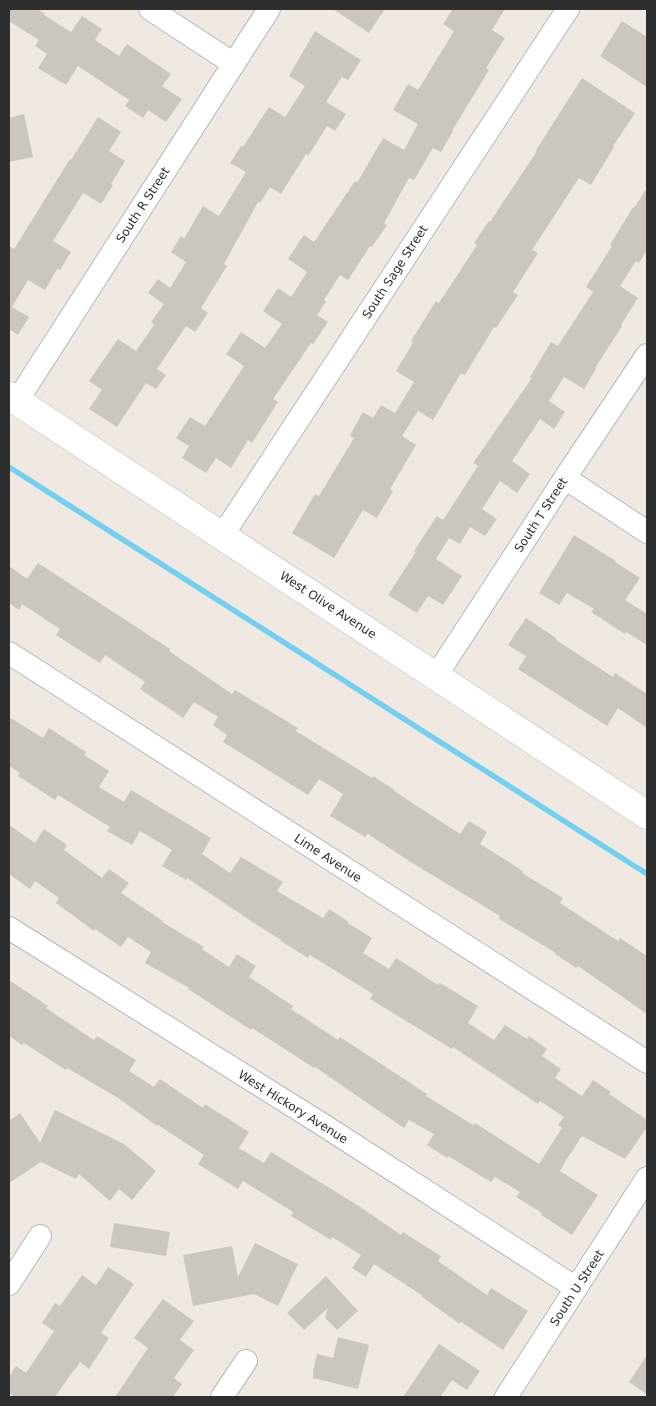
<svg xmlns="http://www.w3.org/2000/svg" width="656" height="1406" font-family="'DejaVu Sans',sans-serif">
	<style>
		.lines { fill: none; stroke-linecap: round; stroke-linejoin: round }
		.stream { stroke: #75cff0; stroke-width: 5.5 }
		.building { fill: #cbc7bf }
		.street-casing { stroke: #b4b7c1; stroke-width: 24 }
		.secondary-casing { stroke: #b4b7c1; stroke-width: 29 }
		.street { stroke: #fff; stroke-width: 22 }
		.secondary { stroke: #fff; stroke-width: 28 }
		.labels { text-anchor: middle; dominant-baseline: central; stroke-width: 5; stroke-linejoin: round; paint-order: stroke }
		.street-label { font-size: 12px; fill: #2e2e2e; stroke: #fff }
	</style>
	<rect width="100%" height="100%" fill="#efe9e1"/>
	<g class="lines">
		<path class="stream" d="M9,467l638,407"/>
	</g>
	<path class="building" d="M9,9h28l8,5 -1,1 27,17 11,-16 20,13 -7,11 24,16 8,-12 44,30 -9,12 20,13 -16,23 -18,-12 -5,8 -18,-12 4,-6 -51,-34 -12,19 -28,-17 9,-14 -12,-8 4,-6 -30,-19z
		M333,9h52l-16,24z
		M453,9h52l-13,21 13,8 -19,30 3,2 -37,61h1l-12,21 -8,-4 -19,32 -5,-2 -25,45 3,2 -15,22 -2,-1 -22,34 -8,-5 -16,25 2,2 -9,13 11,7 -15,22 -2,-1 -38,56 5,3 -26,41 -4,-3 -17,28 -15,-10 -10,15 -24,-15 7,-12 -13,-8 14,-21 15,9 39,-60 -18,-12 15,-22 24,16 17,-24 -19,-13 15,-23 13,9 16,-25 -19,-13 16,-24 10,7 41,-61 2,2 26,-45 21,12 14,-26 -25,-14 15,-26 10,6 36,-59 -11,-7z
		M622,21l25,16v50l-47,-31z
		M315,31l46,29 -13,20 -6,-3 -16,25 20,12 -11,17 -8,-5 -19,30 -2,-2 -25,40 -11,-7 -10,16 -2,-1 -34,62 3,2 -26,42 7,5 -13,19 -9,-6 -29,43 9,6 -10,14 -10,-6 -29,44 -28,-18 13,-19 -13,-9 29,-42 18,12 18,-26 -3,-3 13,-18 -16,-11 10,-14 12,9 16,-26 -15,-10 10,-16 3,3 19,-33 16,10 27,-44 -16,-9 11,-17 2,1 26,-40 16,10 20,-31 -16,-10z
		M582,78l53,35 -22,33 1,1 -23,38 -12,-7 -47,72 6,3 -25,39 5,3 -22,33 -2,-1 -29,48 -4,-2 -28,47 -15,-9 -16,25 14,9 -26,44 3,2 -16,27 -14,-8 -29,48 -42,-25 23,-39 4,2 35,-58 -4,-3 13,-23 10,6 8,-13 14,8 19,-31 -18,-11 17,-28 -2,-2 25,-40 3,2 38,-58 -3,-2 15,-22 1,1 47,-71 -1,-1z
		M24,114l9,43 -24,5v-44z
		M98,117l23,15 -12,19 16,10 -14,23 2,1 -12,19 -18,-11 -18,29 -12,19 18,11 -11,18 -3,-1 -12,21 -17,-10 -16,27 17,10 -11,18 -9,-6v-83l5,3 56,-90 1,1z
		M647,188v62l-8,13 -3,-2 -16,25 18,12 -17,27 1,1 -27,42 1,1 -12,20 -20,-12 -15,24 16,11 -11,17 -14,-10 -28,42 18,13 -13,19 -17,-12 -18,28 15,10 -12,17 -15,-9 -10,17 -11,-6 -13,21 26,17 -19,29 -15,-9 -11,17 -29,-18 28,-43 -2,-1 23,-35 6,4 35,-54 -5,-3 59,-85 -2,-1 21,-35 7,4 35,-54 -7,-5 26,-41 -2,-1 23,-38 1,1z
		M574,535l42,26 -1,1 25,16 -15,22 22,14v31l-21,-13 -1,2 -34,-22 3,-3 -27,-16 -8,12 -20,-12z
		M38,563l132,86 -1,2 63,43 3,-4 63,38 -2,3 76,47 1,-2 22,14 -1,1 66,43 9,-13 18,11 -7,12 43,27 -1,2 41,25 -3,5 58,38 2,-3 27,18v58l-69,-48 -2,2 -21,-14 1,-1 -57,-34 1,-3 -48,-29 -43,-26 -41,-27 -3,3 -35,-21 13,-22 -24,-15 -11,16 -85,-53 4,-7 -14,-10 5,-8 -24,-15 -11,16 -43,-29 5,-7 -40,-27 -5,8 -44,-28 4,-6 -38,-25 -3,6 -10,-7v-37l18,13z
		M526,618l30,20v2l57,37 2,-4 32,21v34l-29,-20 -11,18 -89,-57 8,-13 -18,-11z
		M9,717l34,21 6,-10 37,24 -2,3 25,16 -10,16 25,15 7,-12 80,48 -9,16 28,19 11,-16 42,25 -6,9 46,27 6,-9 20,13 -1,1 24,15 -9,15 26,16 7,-11 42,27 2,-2 38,23 -10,17 26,17 11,-15 22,14 2,-3 18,13 -5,7 19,13 -6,9 27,18 11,-16 18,12 -2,2 38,26v7l-22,32 -43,-23 -16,24 -6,11 38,24 -26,40 -31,-20 1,-2 -26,-16 4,-5 -25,-15 -4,5 -43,-26 -1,2 -20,-13 7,-11 -25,-14 -5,8 -89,-61 -1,1 -62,-40 -1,2 -63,-41 1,-1 -44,-25 6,-11 -23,-15 -7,10 -26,-18 -1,2 -38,-28 3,-5 -24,-17 -5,8 -21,-15v-49l26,18 9,-14 23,16 -3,5 38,28 7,-9 20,14 -8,10 42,28 -1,1 42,25 -2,2 27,18 8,-13 19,12 -7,11 44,29 -2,3 47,31 2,-3 87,57 -1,2 47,29 2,-2 64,41 23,-36 -4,-3 6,-8 -24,-16 -2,3 -85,-57 -1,2 -82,-50 3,-5 -63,-39 -2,3 -27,-17v-1l-30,-19 -64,-43 -1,2 -24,-14 10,-16 -32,-19 -8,14 -25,-14 3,-4 -52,-32 -3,5 -37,-24 2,-3 -11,-7z
		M9,980l39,26 -2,2 48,32 3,-4 39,24 -7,11 25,16 6,-8 43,29 2,-4 44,28 -10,16 25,15 7,-11 91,56 39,27 2,-3 38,24 -3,5 49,34 4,-7 37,23 -25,39 -42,-28 -1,2 -38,-27 1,-1 -49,-32 -8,13 -14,-9 9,-13 -29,-18 -1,3 -40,-24 2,-4 -50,-31 -5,8 -40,-25 6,-9 -46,-30 -1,1 -39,-28 -51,-30 -1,2 -42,-27 -2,2 -13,-9z
		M55,1110l69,34 32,27 -24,29 -13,-11 -9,12 -31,-27 -3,5 -35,-17 -32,21v-62l11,-8 20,30z
		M114,1223l56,9 -4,24 -56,-9z
		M255,1243l43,21 -20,42 -24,-12 -61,12 -10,-51 49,-9 6,31z
		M108,1267l26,17 -33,49 8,5 -20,31 -9,-7 -6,9h-1l-18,26h-40l-6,-4v-16l7,-11 10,7 28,-42 -12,-8 13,-20 5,3 22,-31 14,10z
		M326,1276l32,35 -21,19 -12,-12 3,-10 -24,22 -17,-17z
		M163,1299l31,22 -14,19 14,10 -20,28 8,6 -9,13h-58l33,-49 -14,-10z
		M338,1337l31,8 -11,44 -45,-11v-6l4,-18 16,4z
		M439,1344l41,27 -13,19 -15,-10 -12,17h-37z
		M647,1355v39l-18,-12z"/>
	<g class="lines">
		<defs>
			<path id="street" d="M150,9l84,55
				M17,401l252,-392
				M565,478l82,54
				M222,536l346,-527
				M9,653l638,409
				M436,676l129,-198 82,-123
				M9,928l311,195 256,165
				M9,1284l31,-48
				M222,1397l24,-36
				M506,1397l141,-219"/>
			<path id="secondary" d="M9,396l638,419"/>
		</defs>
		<use href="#street" class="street-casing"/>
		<use href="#secondary" class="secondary-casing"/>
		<use href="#street" class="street"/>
		<use href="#secondary" class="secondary"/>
	</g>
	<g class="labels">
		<g class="street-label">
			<text transform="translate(143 205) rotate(-57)">South R Street</text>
			<text transform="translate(395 272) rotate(-57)">South Sage Street</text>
			<text transform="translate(541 515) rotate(-57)">South T Street</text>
			<text transform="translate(328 605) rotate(33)">West Olive Avenue</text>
			<text transform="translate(328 858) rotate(33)">Lime Avenue</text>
			<text transform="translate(293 1107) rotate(32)">West Hickory Avenue</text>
			<text transform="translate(577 1288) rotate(-57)">South U Street</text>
		</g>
	</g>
	<rect width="656" height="1406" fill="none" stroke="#2e2e2e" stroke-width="20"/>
</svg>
